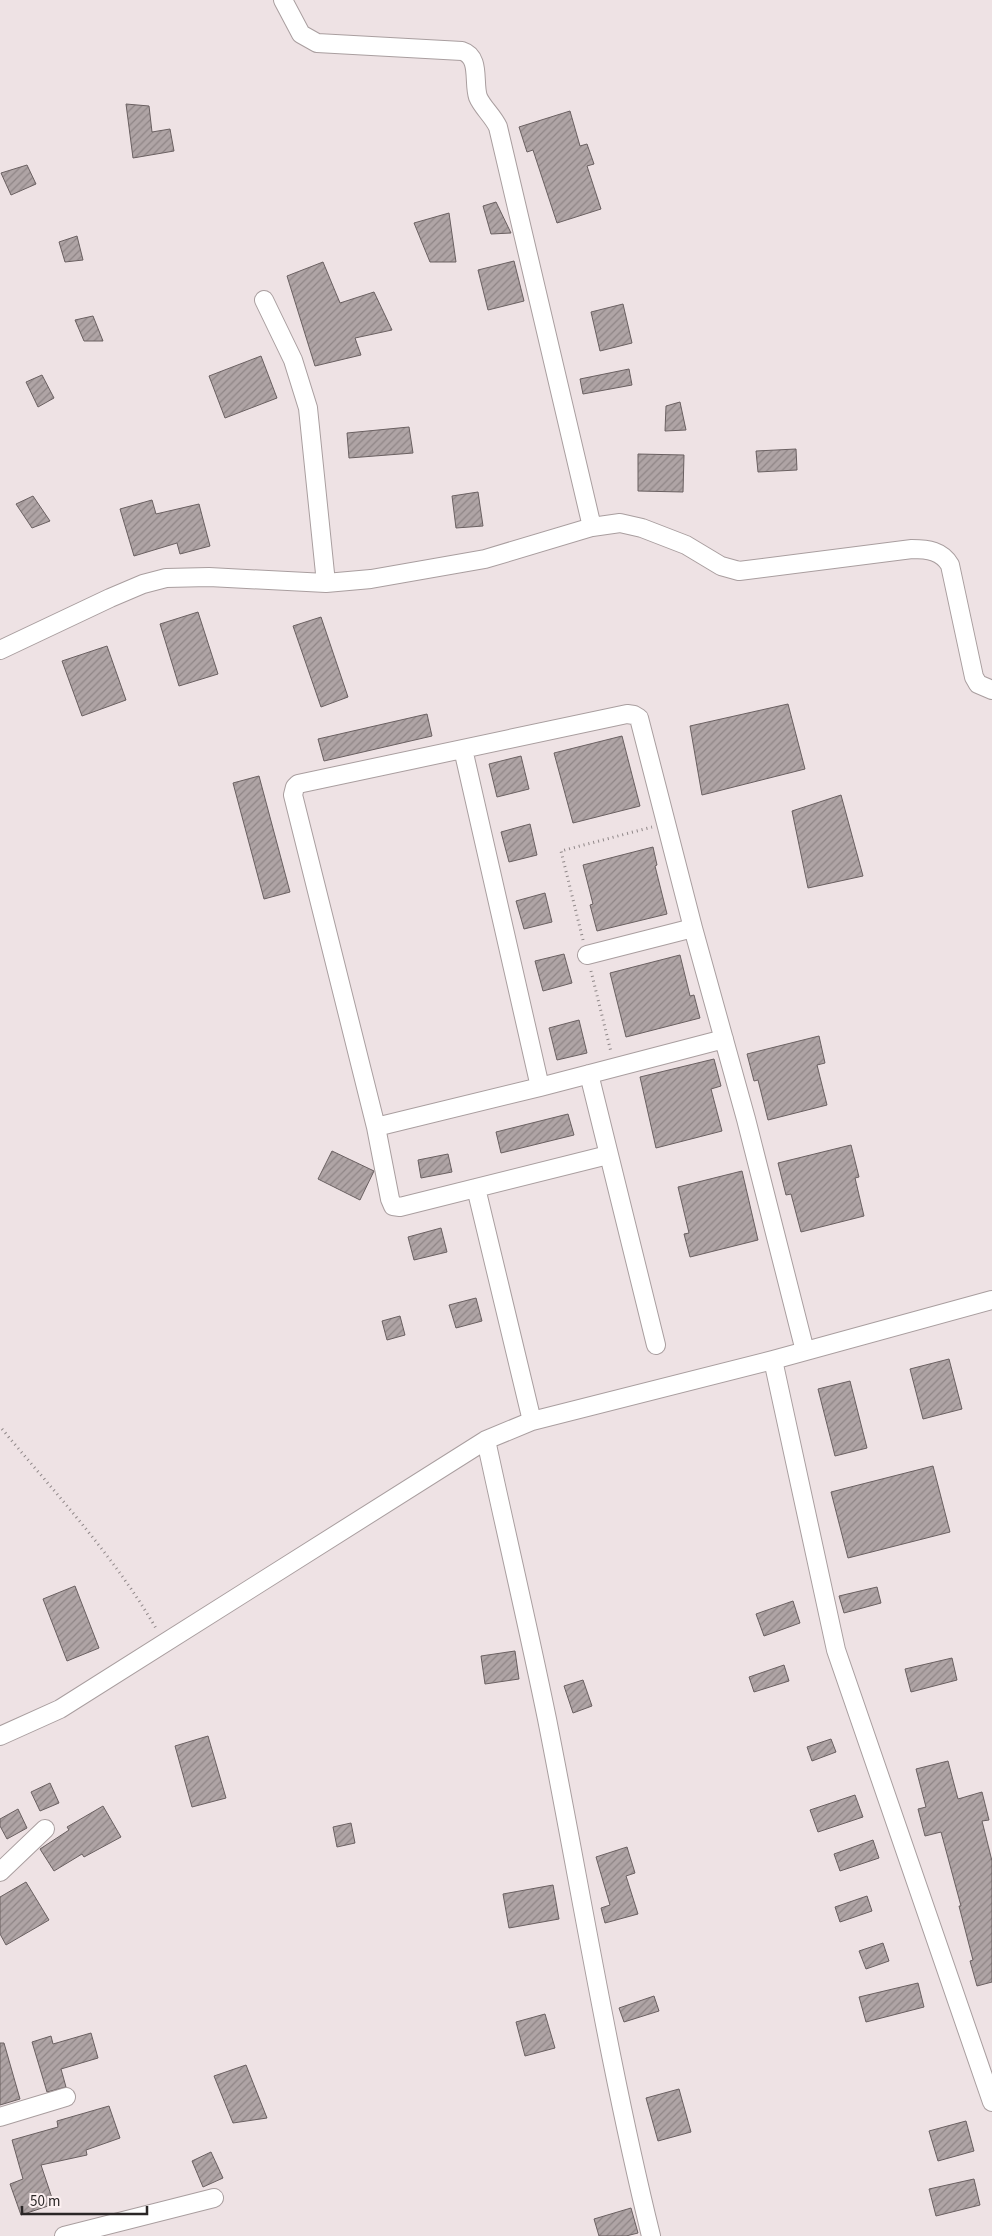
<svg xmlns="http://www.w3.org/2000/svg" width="992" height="2236" font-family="'Source Sans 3',sans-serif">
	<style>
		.building { fill: url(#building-hatch); stroke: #6a6061 }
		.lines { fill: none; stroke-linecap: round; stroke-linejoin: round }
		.minor-casing { stroke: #a99e9f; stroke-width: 20 }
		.path { stroke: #8f8788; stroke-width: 3; stroke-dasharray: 1 4; stroke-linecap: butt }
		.minor { stroke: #fff; stroke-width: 18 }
	</style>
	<defs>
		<pattern id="building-hatch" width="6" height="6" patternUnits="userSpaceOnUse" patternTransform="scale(1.25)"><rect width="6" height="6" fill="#afa4a5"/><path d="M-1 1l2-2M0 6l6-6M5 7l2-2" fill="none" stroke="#8f8586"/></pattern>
	</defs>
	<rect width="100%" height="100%" fill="#eee2e4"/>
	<path class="building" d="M126,104l23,2 3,26 18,-3 4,22 -41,7z
		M570,111l10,35 7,-2 7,20 -7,2 14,43 -44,14 -24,-73 -6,2 -8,-25z
		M27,165l9,19 -25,11 -10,-22z
		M496,202l15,31 -20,1 -8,-28z
		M449,213l7,49h-26l-16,-39z
		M77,236l6,24 -18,2 -6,-20z
		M514,261l10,40 -36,9 -10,-40z
		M323,262l17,41 34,-11 18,38 -37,8 6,17 -46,11 -28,-90z
		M623,304l9,39 -32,8 -9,-39z
		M93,316l10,25h-19l-9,-21z
		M261,356l16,42 -52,20 -16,-42z
		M629,369l3,16 -49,9 -3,-15z
		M42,375l12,23 -16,9 -12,-25z
		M680,402l6,28 -21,1 1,-25z
		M409,427l4,26 -64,5 -2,-25z
		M796,449l1,21 -39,2 -2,-21z
		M638,454l46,1 -1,37 -45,-1z
		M478,492l5,34 -27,2 -4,-32z
		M33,496l17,25 -18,7 -16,-24z
		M152,500l4,14 43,-10 11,42 -30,8 -3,-11 -43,13 -14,-47z
		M198,612l20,62 -39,12 -19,-62z
		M321,617l27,80 -27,10 -28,-81z
		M107,646l19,54 -44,16 -20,-55z
		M788,704l17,65 -103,26 -12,-69z
		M427,714l5,22 -108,25 -6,-22z
		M622,736l18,70 -67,17 -19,-70z
		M521,756l8,33 -32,8 -8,-33z
		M259,776l31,116 -26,7 -31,-116z
		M841,795l22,81 -55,12 -16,-77z
		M530,824l7,31 -28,7 -8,-30z
		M653,847l4,18 -2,1 12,48 -70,17 -7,-26 3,-1 -10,-39z
		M545,893l7,29 -28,7 -8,-28z
		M564,954l8,29 -29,8 -8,-30z
		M680,955l10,41 4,-1 6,23 -74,19 -16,-64z
		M579,1020l8,33 -30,7 -8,-32z
		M819,1036l6,27 -8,2 10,40 -59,15 -10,-40 -4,1 -7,-27z
		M714,1059l7,27 -10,3 11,42 -66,17 -16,-71z
		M568,1114l6,21 -73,18 -5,-21z
		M851,1145l8,32 -4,1 9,38 -63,16 -10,-38 -5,1 -8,-32z
		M332,1151l42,20 -14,29 -42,-21z
		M448,1154l4,18 -31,6 -3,-18z
		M742,1171l16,69 -68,17 -6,-23 5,-1 -11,-46z
		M441,1228l6,24 -33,8 -6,-23z
		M476,1298l6,23 -26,7 -7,-23z
		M400,1316l5,19 -18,5 -5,-19z
		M949,1359l13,50 -39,10 -13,-50z
		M850,1381l17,67 -32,8 -17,-67z
		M933,1466l17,66 -102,26 -17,-66z
		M75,1586l24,62 -32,13 -24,-62z
		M877,1587l4,16 -37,10 -5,-17z
		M793,1601l7,22 -36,13 -8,-22z
		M515,1651l4,28 -34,5 -4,-28z
		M952,1658l5,22 -46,12 -6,-23z
		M784,1665l5,16 -35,11 -5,-15z
		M583,1680l9,26 -19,7 -9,-27z
		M208,1736l18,62 -34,9 -17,-61z
		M831,1739l5,13 -24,9 -5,-14z
		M948,1761l10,38 24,-7 7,28 -7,1 10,40v121l-15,4 -7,-25 3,-1 -14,-54h2l-20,-74 -16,4 -7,-27 8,-2 -10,-38z
		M50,1783l9,20 -19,8 -9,-19z
		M855,1795l8,22 -45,15 -8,-22z
		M103,1806l18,31 -37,20 -2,-3 -28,17 -14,-22 29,-19 -2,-3z
		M18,1809l9,19 -20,11 -7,-13v-7z
		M351,1823l4,20 -18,4 -4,-20z
		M873,1840l6,18 -39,13 -6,-17z
		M627,1847l8,26 -9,3 12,38 -33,9 -4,-15 9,-3 -14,-48z
		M26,1882l23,38 -43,25 -6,-11v-37z
		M553,1885l6,34 -50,9 -6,-34z
		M867,1896l5,15 -32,11 -5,-15z
		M883,1943l6,18 -23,8 -7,-18z
		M918,1983l6,24 -58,15 -7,-25z
		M654,1996l5,15 -35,11 -5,-14z
		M545,2014l10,34 -30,8 -9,-34z
		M91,2033l7,25 -37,11 5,18 -19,5 -15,-50 19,-6 2,8z
		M0,2043h4l16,56 -20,6z
		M246,2065l21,53 -34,5 -19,-47z
		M679,2089l12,43 -33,9 -12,-43z
		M109,2106l11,32 -34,12 1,5 -46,10 13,39 -33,11 -11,-31 13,-5 -11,-39 46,-13 -1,-6z
		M966,2121l8,30 -36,10 -9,-30z
		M211,2152l12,26 -20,9 -11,-26z
		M974,2179l6,26 -44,11 -7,-27z
		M631,2208l7,25 -12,3h-27l-5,-17z"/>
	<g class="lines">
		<defs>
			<path id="minor" d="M264,300l29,60 15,48 18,175
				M592,527l28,-4 22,5 44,17 35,21 18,5 173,-22c16,0 30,2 38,16l24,112 4,7 14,6
				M0,650l110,-52 33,-14 23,-6 43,-1 117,6 45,-4 114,-20 107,-32 -94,-400c-5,-11 -16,-20 -20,-30 -5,-15 3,-40 -16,-46l-145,-8 -16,-9 -18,-34
				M463,749l77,338
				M587,955l106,-27
				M589,1074l67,271
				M376,1127l164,-40 184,-48
				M608,1155l-208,52 -7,-1 -3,-7 -14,-72 -83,-332 2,-8 3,-3 329,-70 7,1 5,3 54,210 53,191 59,232
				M476,1188l56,233
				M773,1360l63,290 156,452
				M486,1440c20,93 42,186 61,279 34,172 62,346 104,517
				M0,1736l60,-27 426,-269 46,-19 241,-61 219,-60
				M0,1872l45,-43
				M0,2117l66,-20
				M64,2236l150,-38"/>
		</defs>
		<use href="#minor" class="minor-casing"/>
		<path class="path" d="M583,940l-22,-89 91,-24
			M591,971l20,81
			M2,1429c54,65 113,128 155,201"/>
		<use href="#minor" class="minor"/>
	</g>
	<path d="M22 2206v8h125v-8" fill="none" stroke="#2a2626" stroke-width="2.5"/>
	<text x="30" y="2206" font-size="15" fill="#2a2626" stroke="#fcf0f1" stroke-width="4" paint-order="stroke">50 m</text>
</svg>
